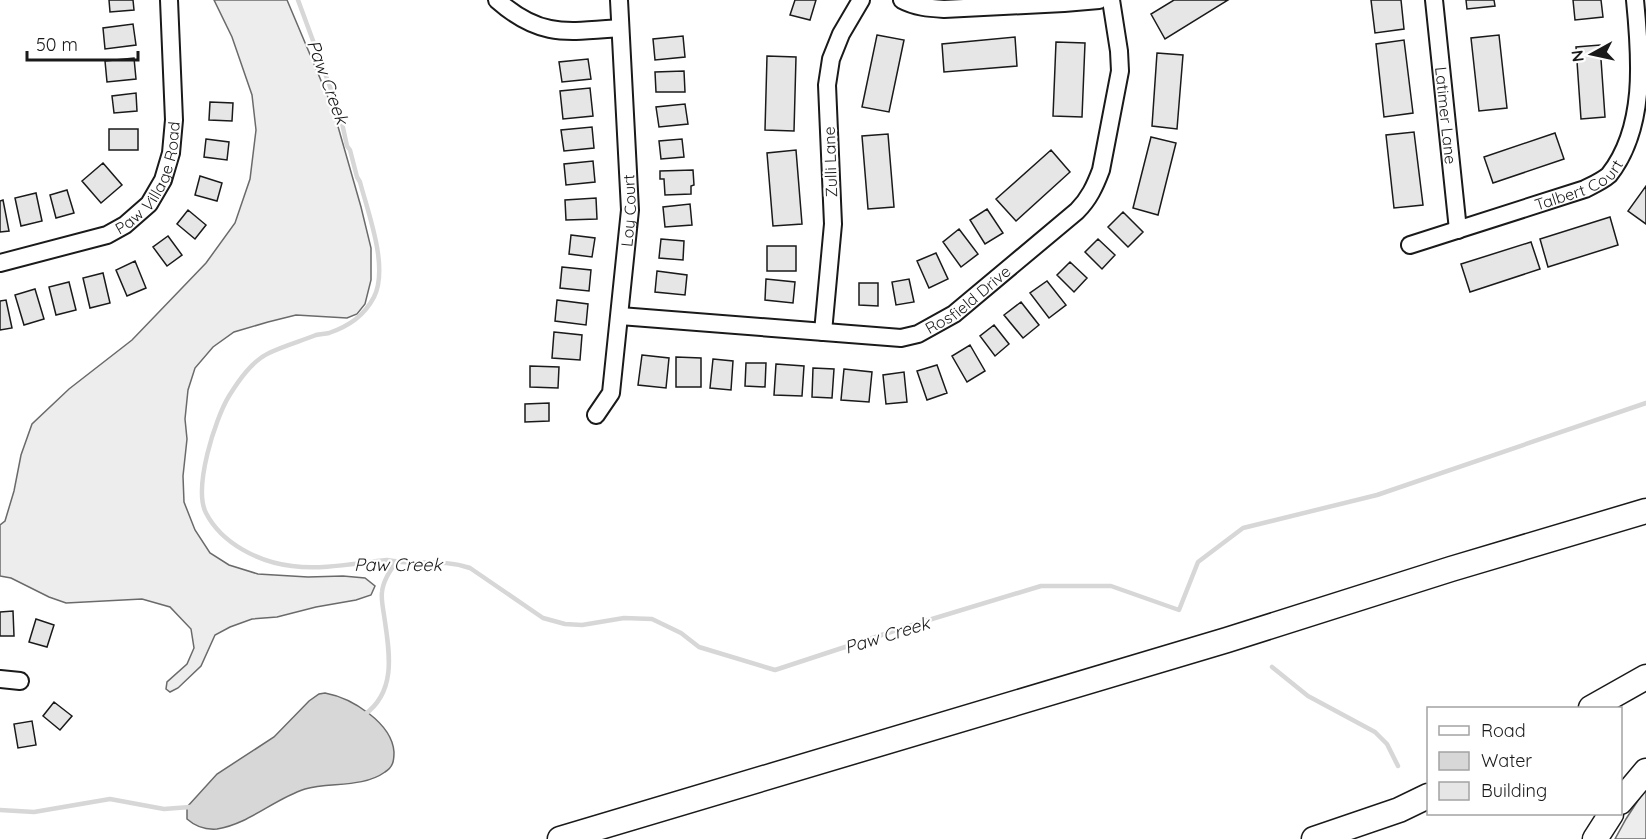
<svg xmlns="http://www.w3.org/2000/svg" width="1646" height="839" font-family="Quicksand,sans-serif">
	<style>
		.built { fill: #ededed; stroke: #6a6a6a; stroke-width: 1.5 }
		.water { fill: #d7d7d7; stroke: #6a6a6a; stroke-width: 1.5 }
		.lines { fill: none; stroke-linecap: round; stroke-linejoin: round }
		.stream { stroke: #d7d7d7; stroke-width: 4.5 }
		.building { fill: #e6e6e6; stroke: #1a1a1a; stroke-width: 1.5 }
		.minor-casing { stroke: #1a1a1a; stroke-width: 20 }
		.highway-casing { stroke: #1a1a1a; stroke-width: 27 }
		.minor { stroke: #fff; stroke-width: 16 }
		.highway { stroke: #fff; stroke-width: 24 }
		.labels { text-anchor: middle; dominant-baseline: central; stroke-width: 4.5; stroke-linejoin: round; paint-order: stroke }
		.street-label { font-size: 16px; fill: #1a1a1a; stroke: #fff }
		.water-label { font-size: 18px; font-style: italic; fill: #1a1a1a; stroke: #fff }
	</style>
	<rect width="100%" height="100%" fill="#fff"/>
	<path class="built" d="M214,0h73l46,109 28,98 10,41v32l-6,24 -8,10 -10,4 -51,-3 -28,7 -34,10 -21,15 -18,21 -7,22 -3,29 2,20 -4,37 1,26 11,28 15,23 19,12 29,9 50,3 35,-1 22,2 10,8 -4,9 -15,5 -40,7 -39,10 -25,2 -22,8 -15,8 -14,31 -23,22 -8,4 -4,-3 1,-7 20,-18 7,-16 -3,-19 -21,-22 -28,-8 -76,4 -17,-6 -38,-19 -11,-2v-51l5,-4 9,-30 7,-36 11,-31 37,-35 63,-49 74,-77 29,-40 15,-44 6,-49 -4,-35 -20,-58z
		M1646,788v51h-31l11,-20z"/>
	<path class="water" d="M325,693c27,5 67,30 69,59 0,9 -1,15 -9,20 -22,16 -55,10 -80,17 -31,10 -56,35 -88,40 -12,1 -21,-2 -30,-10v-12l30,-33 57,-37 35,-36 10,-7z"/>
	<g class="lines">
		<path class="stream" d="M298,0l42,114 7,32 3,4 7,27 3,5c8,31 29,85 14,115 -10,19 -25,29 -45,36 -4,1 -9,1 -13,2 -15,6 -33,11 -47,18 -17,8 -30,27 -40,43 -14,23 -36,92 -23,117 16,31 53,49 86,53 31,4 64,-3 95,-6 28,6 54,-2 83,8l73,50 22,6 17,1 42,-7 28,1 29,14 18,14 76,23 134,-44 132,-40h70l68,24 19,-48 45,-34 134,-33 269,-92
			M1272,667l36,29 67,36 12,12 11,22
			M364,715c34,-24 25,-65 20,-100 -1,-7 -3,-16 -2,-23 1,-11 8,-21 14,-30
			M0,810l34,2 76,-13 54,10 26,-2"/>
	</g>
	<path class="building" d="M109,0h24l1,10 -24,2z
		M795,0h21l-6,20 -20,-5z
		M1174,0h54l-63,39 -14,-25z
		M1371,0h30l3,29 -29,4z
		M1466,0h28l1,6 -28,3z
		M1573,0h28l2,17 -28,3z
		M133,24l3,21 -31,4 -2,-21z
		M877,35l27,5 -15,72 -27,-5z
		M1499,35l8,73 -28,3 -8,-73z
		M683,36l2,21 -30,3 -2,-21z
		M1015,37l2,29 -73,6 -2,-28z
		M1404,40l9,73 -29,4 -8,-73z
		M1056,42l29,1 -3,74 -29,-1z
		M1600,45l5,72 -24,2 -5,-72z
		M1157,53l26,2 -6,74 -25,-3z
		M767,56l29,1 -2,74 -29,-1z
		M134,58l2,21 -29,3 -2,-21z
		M588,59l3,20 -29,3 -3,-20z
		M684,71l1,21h-29l-1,-20z
		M590,88l3,28 -30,3 -3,-28z
		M136,93l1,18 -23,2 -2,-17z
		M210,102l23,1 -1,18 -23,-1z
		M685,104l3,20 -29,3 -3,-20z
		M592,127l2,21 -30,3 -3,-21z
		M109,129h29v21h-29z
		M1414,132l9,73 -29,3 -8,-73z
		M1555,133l9,26 -71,24 -9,-26z
		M888,134l6,73 -26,2 -6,-73z
		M1151,137l25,6 -18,72 -25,-7z
		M206,139l23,3 -2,18 -23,-3z
		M682,139l2,18 -23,2 -2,-18z
		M796,150l6,74 -29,2 -6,-73z
		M1051,150l19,22 -54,49 -20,-22z
		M593,161l2,21 -29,3 -2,-21z
		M103,163l19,22 -21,18 -19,-22z
		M693,170l1,15 -3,1v8l-26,1 -1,-16h-4v-8z
		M200,176l22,7 -5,18 -22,-6z
		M1646,186v38l-18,-13z
		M67,190l7,23 -18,5 -6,-23z
		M36,193l6,28 -21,5 -6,-28z
		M596,198l1,21 -31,1 -1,-20z
		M3,200l6,31 -9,1v-31z
		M690,204l2,21 -27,2 -2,-20z
		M987,209l16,24 -18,11 -15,-24z
		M188,210l18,15 -11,14 -18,-15z
		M1123,212l20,20 -15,15 -20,-20z
		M1610,217l8,28 -70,22 -8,-28z
		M959,229l19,25 -17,13 -18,-25z
		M571,235l24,3 -3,19 -23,-3z
		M168,236l14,19 -15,11 -14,-19z
		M661,239l23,2 -1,19 -24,-2z
		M1098,239l17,16 -13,14 -17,-17z
		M1531,242l9,27 -70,23 -9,-28z
		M767,246h29v25h-29z
		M936,253l12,26 -19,9 -12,-27z
		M135,261l11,27 -19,8 -11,-26z
		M1070,262l17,16 -13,14 -17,-17z
		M562,267l29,3 -2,21 -29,-3z
		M657,271l30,4 -2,20 -30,-3z
		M103,273l7,30 -20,5 -7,-30z
		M766,279l29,3 -2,21 -28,-3z
		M909,279l5,23 -18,3 -4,-23z
		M1047,281l19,24 -17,13 -19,-25z
		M69,282l7,28 -20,5 -7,-28z
		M859,283h19v23l-19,-1z
		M35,289l9,30 -20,6 -9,-30z
		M6,300l6,28 -12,2v-29z
		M557,300l31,4 -2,21 -31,-4z
		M1021,302l18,23 -16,13 -19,-23z
		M994,325l15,19 -14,12 -15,-20z
		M554,332l28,3 -2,25 -28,-2z
		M970,345l15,26 -18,11 -15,-26z
		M642,355l27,3 -3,30 -28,-3z
		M676,357l25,1v29h-25z
		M713,359l20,2 -2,29 -21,-2z
		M746,363h20l-1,24 -20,-1z
		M776,364l28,2 -2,30 -28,-1z
		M937,365l10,28 -20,7 -10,-29z
		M530,366l29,1 -1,21 -28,-1z
		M813,368l21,1 -2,29 -20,-1z
		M844,369l28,3 -3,30 -28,-2z
		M904,372l3,30 -21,2 -3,-29z
		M549,403v18l-24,1v-18z
		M13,611l1,25h-14v-24z
		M36,619l18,6 -7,22 -18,-5z
		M54,702l18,14 -12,14 -17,-14z
		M32,721l4,24 -18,3 -4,-24z"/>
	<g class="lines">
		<defs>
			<g id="minor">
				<path d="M497,0c43,38 69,32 123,28"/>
				<path d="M902,0c13,7 27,8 42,9l120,-6 35,-3"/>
				<path id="s1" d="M1434,0l24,230"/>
				<path id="s2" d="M1410,245l175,-56c8,-4 17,-8 24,-14 37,-47 32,-115 26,-175"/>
				<path id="s3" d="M0,263l107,-28 18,-10 24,-21 14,-24 8,-27 3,-33 -5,-120"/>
				<path id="s4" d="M620,316l281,22 17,-4 36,-20 123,-103c12,-12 18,-25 24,-41l19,-99 -1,-20 -8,-51"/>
				<path d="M823,332l10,-108 -6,-139 4,-26 10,-25 20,-34"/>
				<path id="s5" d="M596,415l15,-22 19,-183 -11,-210"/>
				<path d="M0,679l20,2"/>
			</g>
			<path id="highway" d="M1591,708l55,-31
				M1620,802l26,-31
				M560,839l667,-199 224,-71 195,-58
				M1314,839l85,-29 29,-14
				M1595,839l16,-25"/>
		</defs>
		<use href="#minor" class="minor-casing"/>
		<use href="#highway" class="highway-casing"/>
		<use href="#minor" class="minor"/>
		<use href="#highway" class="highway"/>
	</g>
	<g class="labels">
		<g class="street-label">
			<text stroke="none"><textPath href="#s1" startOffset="116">Latimer Lane</textPath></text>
			<text transform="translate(830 162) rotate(-92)">Zulli Lane</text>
			<text stroke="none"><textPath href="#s3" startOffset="186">Paw Village Road</textPath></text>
			<text stroke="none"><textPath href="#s2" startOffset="180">Talbert Court</textPath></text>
			<text stroke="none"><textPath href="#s5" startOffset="210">Loy Court</textPath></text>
			<text stroke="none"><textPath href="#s4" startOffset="360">Rosfield Drive</textPath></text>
		</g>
		<g class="water-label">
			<text transform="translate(328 82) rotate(70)">Paw Creek</text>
			<text x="398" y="564">Paw Creek</text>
			<text transform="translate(887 635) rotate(-17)">Paw Creek</text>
		</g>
	</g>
	<rect x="1427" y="707" width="195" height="108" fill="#ffffff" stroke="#a3a3a3" stroke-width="1.5"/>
	<rect x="1439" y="726" width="30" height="9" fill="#ffffff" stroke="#a3a3a3" stroke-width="1.5"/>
	<text x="1481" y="737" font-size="18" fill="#1a1a1a">Road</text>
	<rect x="1439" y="752" width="30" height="18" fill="#d7d7d7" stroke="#a3a3a3" stroke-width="1.5"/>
	<text x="1481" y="767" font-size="18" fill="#1a1a1a">Water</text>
	<rect x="1439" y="782" width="30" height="18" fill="#e6e6e6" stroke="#a3a3a3" stroke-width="1.5"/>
	<text x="1481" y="797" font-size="18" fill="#1a1a1a">Building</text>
	<g transform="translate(1592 54) rotate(262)" stroke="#ffffff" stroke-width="4.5" paint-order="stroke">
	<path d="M0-4.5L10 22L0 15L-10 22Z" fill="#1a1a1a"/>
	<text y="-9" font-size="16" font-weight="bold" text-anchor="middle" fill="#1a1a1a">N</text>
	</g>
	<path d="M27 51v9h111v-9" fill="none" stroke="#1a1a1a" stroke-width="3"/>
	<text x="36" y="51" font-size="18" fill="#1a1a1a" stroke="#ffffff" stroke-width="4.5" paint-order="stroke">50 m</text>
</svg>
